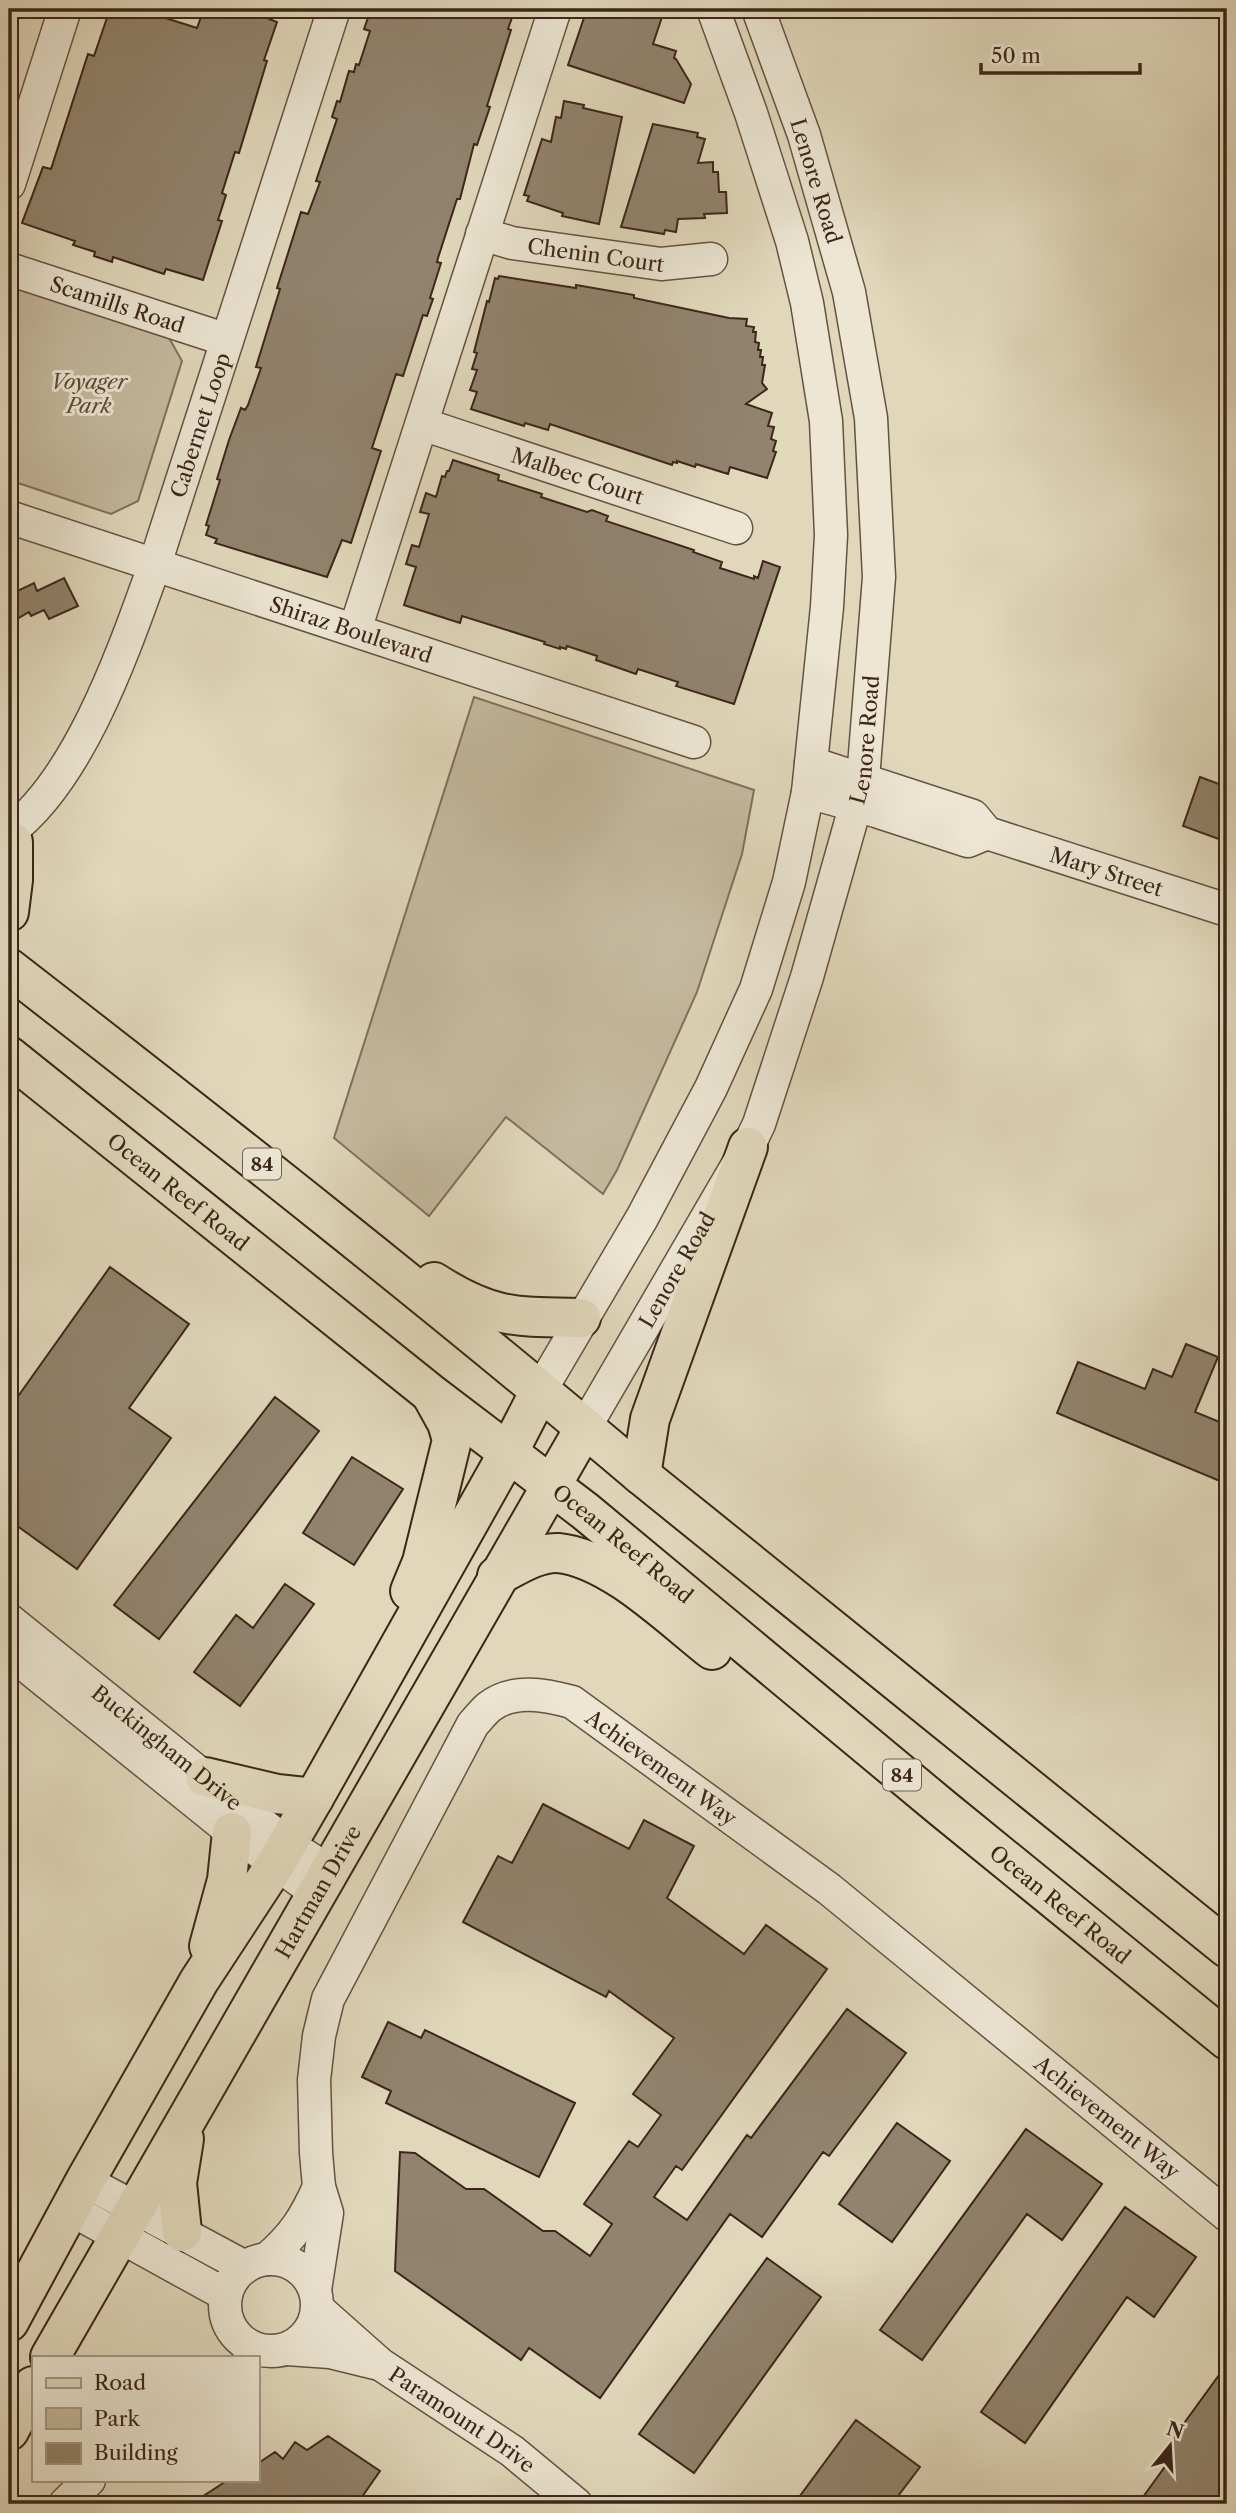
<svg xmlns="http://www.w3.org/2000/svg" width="1236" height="2513" font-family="'Libre Caslon Text',serif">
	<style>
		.green { fill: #c5baa0; stroke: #80705d; stroke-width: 2 }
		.building { fill: #92836e; stroke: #3c261a; stroke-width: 2 }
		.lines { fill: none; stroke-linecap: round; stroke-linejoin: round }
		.minor-casing { stroke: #655242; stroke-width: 35 }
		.major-casing { stroke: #3c261a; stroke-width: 42 }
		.minor { stroke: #ece6d3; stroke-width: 32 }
		.major { stroke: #e1d8bc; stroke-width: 38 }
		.labels { text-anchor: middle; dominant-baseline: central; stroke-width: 6; stroke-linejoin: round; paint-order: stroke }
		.shield { fill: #ece6d3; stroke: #716052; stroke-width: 2 }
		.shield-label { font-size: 19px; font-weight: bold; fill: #3c261a }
		.street-label { font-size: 21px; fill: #3c261a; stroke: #ece6d3 }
		.park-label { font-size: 21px; font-style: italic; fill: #5e4b3c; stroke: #ece6d3 }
	</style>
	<rect width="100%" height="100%" fill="#e1d8bc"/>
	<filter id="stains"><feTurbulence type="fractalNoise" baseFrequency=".00286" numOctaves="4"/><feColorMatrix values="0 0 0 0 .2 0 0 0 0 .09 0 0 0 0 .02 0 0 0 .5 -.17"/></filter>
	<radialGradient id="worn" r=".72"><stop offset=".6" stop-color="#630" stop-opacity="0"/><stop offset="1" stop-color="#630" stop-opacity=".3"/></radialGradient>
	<path class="green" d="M9,284l159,52 14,25 -44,140 -27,13 -102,-34z
		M474,697l280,93 -12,64 -45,138 -80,178 -14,24 -97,-77 -77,99 -95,-78z"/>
	<path class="building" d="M110,9h27l60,19 7,-19h68l-3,10 8,3 -13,38 3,1 -28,92 -4,-1 -13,41 4,2 -8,25 4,1 -19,59 -37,-11 -2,5 -51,-17 -1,5 -18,-6 1,-4 -22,-7 2,-4 -53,-18 21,-56 8,2 37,-115 6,2z
		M371,9h144l-7,20 3,1 -24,76 3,1 -13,38 -3,-1 -14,55h-3l-19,59 -1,4 4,1 -11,35 3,1 -6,17 -4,-1 -20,61 -7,-2 -24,74 9,3 -30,92 -9,-3 -15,37 -112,-34 2,-4 -11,-4 3,-9 -3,-1 14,-45 -3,-1 12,-39 12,-32 4,2 3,-5 13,-37 -5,-1 24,-78 -3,-1 24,-76 7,2 12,-32 -4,-1 21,-62 -5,-2 5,-16 3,1 9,-31 5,1 2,-8 3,1 11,-34 -6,-2z
		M587,9h49l26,8 -9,27 23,7 -2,7 2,1 15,25 -7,19 -116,-38z
		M564,101l20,4 -1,3 39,9 -23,107 -37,-8 1,-3 -36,-12 2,-5 -5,-1 18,-56 9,3 5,-25 5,1z
		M653,124l45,9 -1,4 8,2 -7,24 15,-1v10h5l1,20h7l1,21 -23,1 1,4 -27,1 -2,13 -11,-2 -1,4 -43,-7z
		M499,276l77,12v-3l58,10v3l95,20 18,1 -1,7 8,1 -1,5h3l-1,10 4,1 -1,7h3l-1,7h3l-1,8h3l-3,18 5,6 -21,15 26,9 -4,13 6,1 -3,12 5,2 -3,10 3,1 -9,26 -37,-11 -2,7 -32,-10 -1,3 -18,-6v2l-4,-1 -1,3 -122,-41 -2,6 -23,-7 -1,3 -53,-17 6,-17 -7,-2 7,-20 -5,-1 5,-16 -3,-1 13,-51 2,1 6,-24 3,1z
		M453,460l46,15 -1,5 44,14 -1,3 46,15 5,-2 16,6 -2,5 88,29 -1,2 29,10 -2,6 34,11v-3l4,2 5,-17 17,6 -46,137 -58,-18 2,-4 -40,-13 -2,5 -40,-14 1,-4 -30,-10 -1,3 -6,-2v2l-16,-5 1,-2 -83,-26 -2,7 -56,-18 12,-38 -10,-3 6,-19 7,2 10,-33 -9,-2 6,-19 10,4 6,-21 3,1 2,-6h2z
		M64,578l14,28 -29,13 -5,-9 -13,6 -2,-4 -12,7 -8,-17v-7l25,-12 3,8z
		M1200,777l27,10v55l-44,-16z
		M110,1267l79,57 -60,84 42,30 -94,131 -68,-49v-111z
		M1186,1344l32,13 -23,55 32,13v59l-170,-71 21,-51 67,27 8,-20 19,8z
		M275,1397l44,34 -160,208 -45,-34z
		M352,1457l51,32 -49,76 -51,-32z
		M285,1584l29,20 -74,102 -46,-34 42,-57 17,13z
		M543,1804l86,45 15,-29 50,26 -27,52 77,56 22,-29 61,44 -145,201 -6,-4 -22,31 33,23 60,-85 4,3 96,-129 59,44 -77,103 -6,-4 -61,85 -32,-23 -130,184 -71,-50 -8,12 -126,-89 5,-119 15,1 51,36h18l59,42h12l35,25 22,-32 -28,-20 45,-63 9,6 23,-32 -28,-21 41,-56 -65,-47 -3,6 -143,-75 35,-66 14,7z
		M388,2022l33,16 4,-8 150,73 -36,74 -153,-74 5,-12 -29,-14z
		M897,2123l53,38 -58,81 -53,-38z
		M1026,2129l76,55 -40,56 -35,-26 -105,146 -42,-30z
		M1125,2207l71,50 -42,60 -27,-20 -102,146 -44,-31z
		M767,2258l54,39 -127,176 -55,-39z
		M1227,2364v140h-89l31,-43 -8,-6z
		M856,2420l64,47 -28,37h-98z
		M328,2436l52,35 -23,33h-166l37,-24h29v-16l18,-12 8,7 12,-17 12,8z"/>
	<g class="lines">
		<defs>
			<g id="minor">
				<path d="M9,184l56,-175"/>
				<path id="s1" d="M482,234l30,9 149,21 50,-5"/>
				<path id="s2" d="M9,269l218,71"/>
				<path id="s3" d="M422,424l314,104"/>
				<path id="s4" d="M9,517l685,225"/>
				<path d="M355,630l200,-621"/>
				<path id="s5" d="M811,763l162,53 14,17 240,77"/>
				<path d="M808,792l68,19 92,30 19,-8"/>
				<path id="s6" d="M9,832c72,-54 116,-185 146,-268l179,-555"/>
				<path d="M540,1391l102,-173 69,-130 45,-99 33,-107 19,-90 19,-185 4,-72 -5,-114 -19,-118 -15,-62 -41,-128 -38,-104"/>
				<path id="s7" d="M585,1427l163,-280 11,-23 48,-147 56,-198 16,-202 -8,-159 -22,-126 -45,-157 -46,-126"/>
				<path id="s8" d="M9,1620l278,224 42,27"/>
				<path d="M9,1652l223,180 85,61"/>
				<path d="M85,2181l160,86"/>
				<path d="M70,2209l156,86"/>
				<circle cx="271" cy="2305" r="46"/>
				<path d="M267,2259c27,-23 38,-41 52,-72"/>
				<path id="s9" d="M315,2290l12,-77 -8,-26 -3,-34 -2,-73 5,-44 9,-37 145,-275c5,-5 10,-12 16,-17 24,-19 57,-12 83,-5l257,187 398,326"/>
				<path id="s10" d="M318,2309l62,55 132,87 64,53"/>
				<path d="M287,2349l43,3 45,11"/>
				<path d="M65,2504l24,-24"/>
			</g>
			<g id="major">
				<path d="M9,912l4,-32v-38"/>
				<path d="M9,968c213,165 425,332 632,507l586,473"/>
				<path id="s11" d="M9,1056l421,337 155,118 356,296 286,233"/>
				<path d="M434,1282c57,37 83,35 147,36"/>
				<path d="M641,1475l9,-56 98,-272"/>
				<path d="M497,1576c18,-9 40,-24 61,-23 53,5 113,65 154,97"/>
				<path d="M410,1591l12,-29 30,-122 -5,-17 -15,-27"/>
				<path d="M205,1777l72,17 37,4"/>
				<path d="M209,1946l18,-66 5,-48"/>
				<path d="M182,2232l-5,-49 7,-44"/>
				<path d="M9,2322l76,-141 114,-200 76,-116 39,-67 194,-345 32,-62"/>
				<path id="s12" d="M50,2357l535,-930"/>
				<path d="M9,2431l24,-45"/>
			</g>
		</defs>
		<use href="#minor" class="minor-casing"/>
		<use href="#major" class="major-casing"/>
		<use href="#minor" class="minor"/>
		<use href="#major" class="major"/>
	</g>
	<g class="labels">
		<g class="shield">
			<rect x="243" y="1148.5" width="38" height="31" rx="5"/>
			<rect x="883" y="1759.5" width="38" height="31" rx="5"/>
		</g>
		<g class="shield-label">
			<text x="262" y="1164">84</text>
			<text x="902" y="1775">84</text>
		</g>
		<g class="street-label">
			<text transform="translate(816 181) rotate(73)">Lenore Road</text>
			<text stroke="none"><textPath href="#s1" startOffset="116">Chenin Court</textPath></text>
			<text stroke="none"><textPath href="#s2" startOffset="114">Scamills Road</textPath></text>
			<text stroke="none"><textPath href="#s6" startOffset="455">Cabernet Loop</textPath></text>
			<text stroke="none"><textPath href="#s3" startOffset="164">Malbec Court</textPath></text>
			<text stroke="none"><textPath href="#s4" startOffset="360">Shiraz Boulevard</textPath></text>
			<text stroke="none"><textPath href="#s7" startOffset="749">Lenore Road</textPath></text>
			<text stroke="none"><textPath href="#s5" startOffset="318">Mary Street</textPath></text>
			<text stroke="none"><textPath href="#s11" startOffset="217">Ocean Reef Road</textPath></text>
			<text stroke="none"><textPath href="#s7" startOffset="182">Lenore Road</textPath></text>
			<text stroke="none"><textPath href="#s11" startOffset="784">Ocean Reef Road</textPath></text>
			<text stroke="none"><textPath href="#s8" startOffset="203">Buckingham Drive</textPath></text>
			<text stroke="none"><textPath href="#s9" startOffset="826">Achievement Way</textPath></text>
			<text stroke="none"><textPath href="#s12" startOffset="537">Hartman Drive</textPath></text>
			<text stroke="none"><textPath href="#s11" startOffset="1351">Ocean Reef Road</textPath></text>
			<text stroke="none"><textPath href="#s9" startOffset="1393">Achievement Way</textPath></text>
			<text stroke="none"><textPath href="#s10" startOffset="182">Paramount Drive</textPath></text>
		</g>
		<g class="park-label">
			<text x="89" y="381">Voyager<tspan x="89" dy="24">Park</tspan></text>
		</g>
	</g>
	<rect width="1236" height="2513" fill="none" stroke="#e1d8bc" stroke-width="35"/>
	<rect x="10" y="10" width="1215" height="2492" fill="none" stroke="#3c261a" stroke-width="3.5"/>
	<rect x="18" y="18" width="1201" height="2478" fill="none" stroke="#3c261a" stroke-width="2"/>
	<rect x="32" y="2356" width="228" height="126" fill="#ece6d3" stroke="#a69989" stroke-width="2"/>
	<rect x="46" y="2378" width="35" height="10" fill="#e1d8bc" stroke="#a69989" stroke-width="2"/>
	<text x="94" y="2390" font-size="21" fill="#3c261a">Road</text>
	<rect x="46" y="2408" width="35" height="21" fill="#c5baa0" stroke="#a69989" stroke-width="2"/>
	<text x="94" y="2426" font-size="21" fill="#3c261a">Park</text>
	<rect x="46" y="2443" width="35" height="21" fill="#92836e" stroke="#a69989" stroke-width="2"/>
	<text x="94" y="2460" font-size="21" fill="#3c261a">Building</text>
	<g transform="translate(1170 2446) rotate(18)" stroke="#ece6d3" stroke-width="5" paint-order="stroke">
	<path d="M0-5L12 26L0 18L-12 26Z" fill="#3c261a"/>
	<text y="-10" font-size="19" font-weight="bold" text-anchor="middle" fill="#3c261a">N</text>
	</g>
	<path d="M981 63v10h159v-10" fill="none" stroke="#3c261a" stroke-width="3.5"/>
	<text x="991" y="63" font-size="21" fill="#3c261a" stroke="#ece6d3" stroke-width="5" paint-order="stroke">50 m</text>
	<rect width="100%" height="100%" filter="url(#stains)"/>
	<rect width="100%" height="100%" fill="url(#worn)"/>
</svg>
